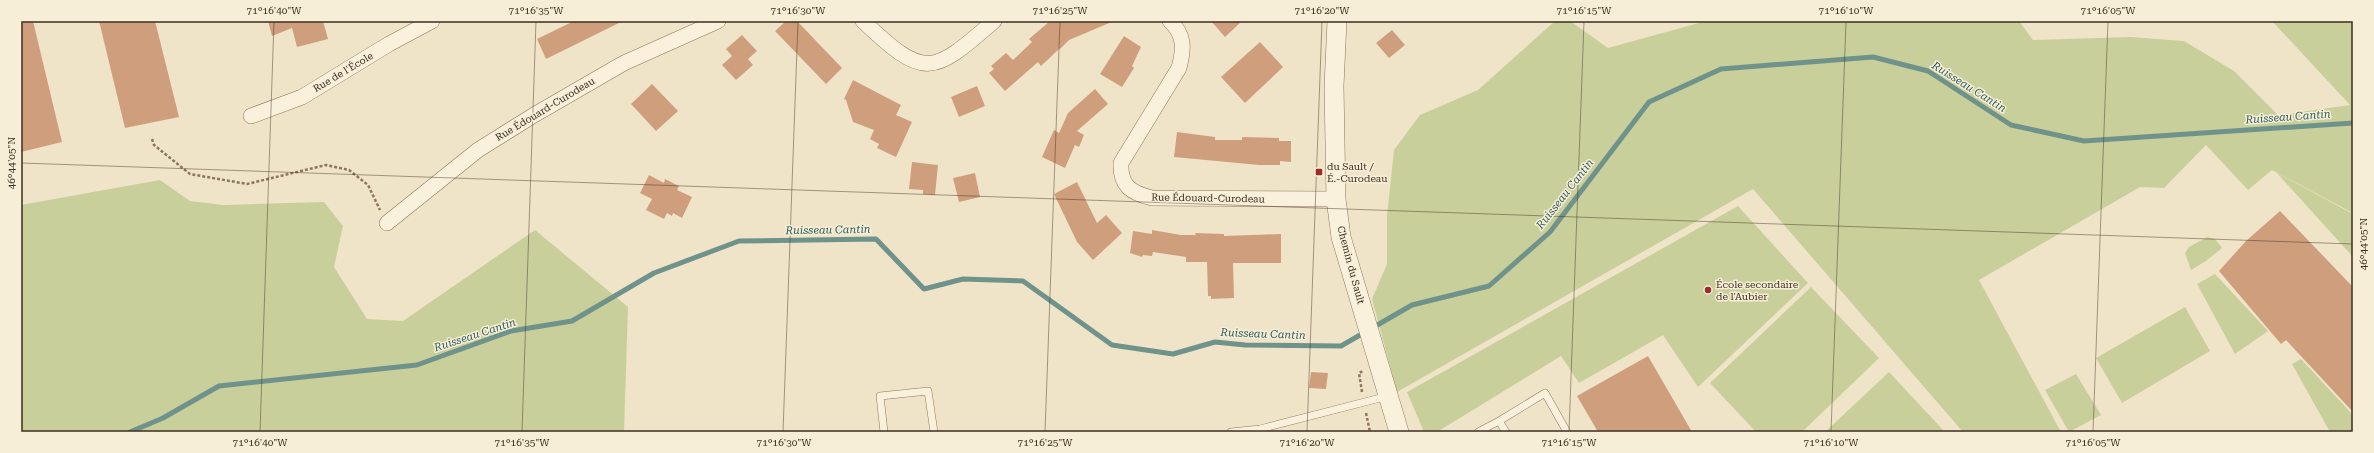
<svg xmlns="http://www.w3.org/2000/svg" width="2374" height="453" font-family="'Roboto Serif',serif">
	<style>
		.green { fill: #c9cf9b }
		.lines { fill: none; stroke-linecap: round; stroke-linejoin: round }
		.stream { stroke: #6f938a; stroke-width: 5 }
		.building { fill: #cf9f7d }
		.service-casing { stroke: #8d765c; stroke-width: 8 }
		.minor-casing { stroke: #8d765c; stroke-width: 16 }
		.tertiary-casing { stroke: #8d765c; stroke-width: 20 }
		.path { stroke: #8d765c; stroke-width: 2.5; stroke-dasharray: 3 2; stroke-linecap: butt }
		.service { stroke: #faf1dc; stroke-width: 7 }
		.minor { stroke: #faf1dc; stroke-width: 15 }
		.tertiary { stroke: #faf1dc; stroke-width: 19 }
		.ticks { fill: none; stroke: #3d2e20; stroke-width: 1; stroke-opacity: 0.45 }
		.poi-dot { fill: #9e2a2b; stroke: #f7eed8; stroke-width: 1.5 }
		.labels { text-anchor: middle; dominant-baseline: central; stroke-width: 3; stroke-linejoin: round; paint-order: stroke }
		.street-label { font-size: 10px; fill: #3d2e20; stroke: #f7eed8 }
		.poi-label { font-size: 10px; fill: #3d2e20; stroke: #f7eed8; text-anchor: start }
		.water-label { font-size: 11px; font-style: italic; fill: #2f5d5a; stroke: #f7eed8 }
		.neatline { fill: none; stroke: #3d2e20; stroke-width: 1.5 }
		.ticks-label { font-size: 10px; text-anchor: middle; fill: #3d2e20 }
	</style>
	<rect width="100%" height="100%" fill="#f0e4c8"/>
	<path class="green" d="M1555,21h15l38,27 98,-27h313l14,19 98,-3 53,4 50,30 44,44 72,-10 -78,-84h81v192l-81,-43 -24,20 -42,-45 -42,43 -24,-1 -161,93 82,152h-98l-210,-243 -356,203 -25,-93 15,-35v-48l7,-66 26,-35 58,-25z
		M2277,173l76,41v43z
		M160,180l30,21 33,4 101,-3 19,24 -9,41 33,52 36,2 132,-91 93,77 -4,125h-603v-227z
		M1738,206l70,77 -110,104 -35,-52 -84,48 -18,-27 -124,76h-13l-17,-40z
		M2207,237l8,2 7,9 -16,13 -15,9 -6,-17 4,-6z
		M2215,274l53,57 -33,23 -38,-70z
		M1811,287l68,71 -77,74h-46l-46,-49z
		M2185,307l25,44 -88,52 -26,-45z
		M2301,359l52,56v17h-23l-38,-68z
		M1889,372l56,60h-120z
		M2076,374l25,41 -32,17 -24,-42z"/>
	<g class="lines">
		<path class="stream" d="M130,432l33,-14 56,-32 198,-21 94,-34 61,-10 82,-48 85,-32 137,-2 48,50 39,-10 60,2 89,64 61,9 42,-12 30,3 96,1 71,-41 77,-19 61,-54 99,-130 72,-33 152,-12 55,14 83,54 73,16 269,-18"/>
	</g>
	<path class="building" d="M21,21h12l29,121 -41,10z
		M99,21h56l24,96 -54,11z
		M268,21h55l5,18 -31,8 -5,-19 -20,8z
		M574,21h49l-77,38 -9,-20z
		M786,21h11l45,47 -16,16 -51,-53z
		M1050,21h64l-45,19 -9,9 -2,-1 1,1 -18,17 -3,-4 -33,29 -16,-18 5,-4 -3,-3 15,-13 7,7 19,-18 -3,-3z
		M1211,21h31l-17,16z
		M1392,30l13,15 -16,13 -13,-15z
		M742,35l15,16 -9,8 5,6 -17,15 -14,-15 10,-9 -6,-7z
		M1124,36l17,11 -9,19 2,2 -12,19 -22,-13z
		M1260,42l23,25 -38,36 -24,-26z
		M853,80l48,25 -5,10 16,7 -16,35 -19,-9 2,-4 -9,-5 4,-9 -21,-8 -7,-22 -2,-1z
		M652,84l26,27 -22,20 -25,-27z
		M977,86l8,20 -26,11 -8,-20z
		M1095,89l13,15 -31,27 7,4 -5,12 -4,-2 -10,23 -23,-11 12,-27 5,3 9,-20z
		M1177,132l38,5v3h27v-3l37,1v3h12v21l-11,-1v4h-21l-85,-8z
		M912,162l26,3 -3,30 -12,-1v-4l-14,-1z
		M975,173l5,24 -21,5 -6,-24z
		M649,175l15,8 1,-4 14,7 -2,4 15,7 -10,21 -9,-5 -1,3 -5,-3 -3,6 -18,-9 6,-11 -12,-6z
		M1077,182l20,41 9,-8 16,18 -29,27 -16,-18 -23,-48z
		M2280,211l73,76v125l-67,-72 -5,4 -62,-73 27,-30z
		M1152,230l29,5h15l-1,-2 29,1v2l57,-2v29h-48l1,35 -23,1v-3h-3l-1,-34h-21v-5l-33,-5 -1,4 -9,-1 -1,2 -12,-4 3,-22 19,3z
		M1648,356l44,76h-94l-21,-36z
		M1311,372l17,1 -2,16 -17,-1z"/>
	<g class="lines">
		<defs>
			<path id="service" d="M1499,421l46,-28 22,39
				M884,432l-4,-36 48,-5 6,41
				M1231,432l29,-3 128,-33
				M1478,432l21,-11 7,11"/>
			<path id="minor" d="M863,21c62,59 69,54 131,0
				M1170,21c15,14 14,28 9,47l-58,95c-1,23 10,30 31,35l184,1
				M251,116l51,-19 87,-53 43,-23
				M387,223l91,-73 56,-35 90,-52 94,-42"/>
			<path id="tertiary" d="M1337,21l-3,65 2,113 5,38 58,195"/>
		</defs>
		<use href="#service" class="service-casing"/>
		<use href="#minor" class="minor-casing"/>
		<use href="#tertiary" class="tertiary-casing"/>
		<path class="path" d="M152,139l2,6 36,29 57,10 79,-19 23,5 19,15 12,25
			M1362,392l-3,-19 4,-2
			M1366,413l4,19"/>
		<use href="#service" class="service"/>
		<use href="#minor" class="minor"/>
		<use href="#tertiary" class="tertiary"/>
	</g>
	<path class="ticks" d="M21,163l2332,81M260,432l14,-411M522,432l14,-411M783,432l15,-411M1045,432l15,-411M1307,432l15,-411M1569,432l15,-411M1831,432l15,-411M2093,432l15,-411"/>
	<g class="poi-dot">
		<rect x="1315" y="168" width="8" height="8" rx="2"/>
		<circle cx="1708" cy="290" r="4"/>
	</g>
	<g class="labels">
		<g class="street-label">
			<text transform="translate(343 72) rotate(-31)">Rue de l'École</text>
			<text transform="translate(545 109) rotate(-31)">Rue Édouard-Curodeau</text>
			<text transform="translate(1208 198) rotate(1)">Rue Édouard-Curodeau</text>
			<text transform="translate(1351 265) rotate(75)">Chemin du Sault</text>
		</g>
		<g class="poi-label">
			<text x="1327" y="166">du Sault /<tspan x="1327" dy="12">É.-Curodeau</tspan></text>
			<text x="1716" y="284">École secondaire<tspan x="1716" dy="12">de l'Aubier</tspan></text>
		</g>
		<g class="water-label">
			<text transform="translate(1969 87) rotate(32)">Ruisseau Cantin</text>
			<text transform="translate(2288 117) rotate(-4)">Ruisseau Cantin</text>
			<text transform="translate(1565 194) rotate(-52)">Ruisseau Cantin</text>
			<text transform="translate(828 230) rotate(-1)">Ruisseau Cantin</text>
			<text transform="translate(1263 334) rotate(2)">Ruisseau Cantin</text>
			<text transform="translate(475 335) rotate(-18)">Ruisseau Cantin</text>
		</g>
	</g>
	<rect width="2374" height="453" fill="none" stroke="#f7eed8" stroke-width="44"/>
	<rect x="22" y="22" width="2330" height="409" class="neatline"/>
	<g class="ticks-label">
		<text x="274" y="14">71°16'40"W</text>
		<text x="536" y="14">71°16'35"W</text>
		<text x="798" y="14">71°16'30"W</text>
		<text x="1060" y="14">71°16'25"W</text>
		<text x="1322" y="14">71°16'20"W</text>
		<text x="1584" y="14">71°16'15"W</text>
		<text x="1846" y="14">71°16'10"W</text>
		<text x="2108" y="14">71°16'05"W</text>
		<text transform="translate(11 163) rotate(-90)" y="4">46°44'05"N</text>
		<text transform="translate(2363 244) rotate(-90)" y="4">46°44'05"N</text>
		<text x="260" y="446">71°16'40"W</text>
		<text x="522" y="446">71°16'35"W</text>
		<text x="784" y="446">71°16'30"W</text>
		<text x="1045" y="446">71°16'25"W</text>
		<text x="1307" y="446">71°16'20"W</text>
		<text x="1569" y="446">71°16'15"W</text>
		<text x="1831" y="446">71°16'10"W</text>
		<text x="2093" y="446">71°16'05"W</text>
	</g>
</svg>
